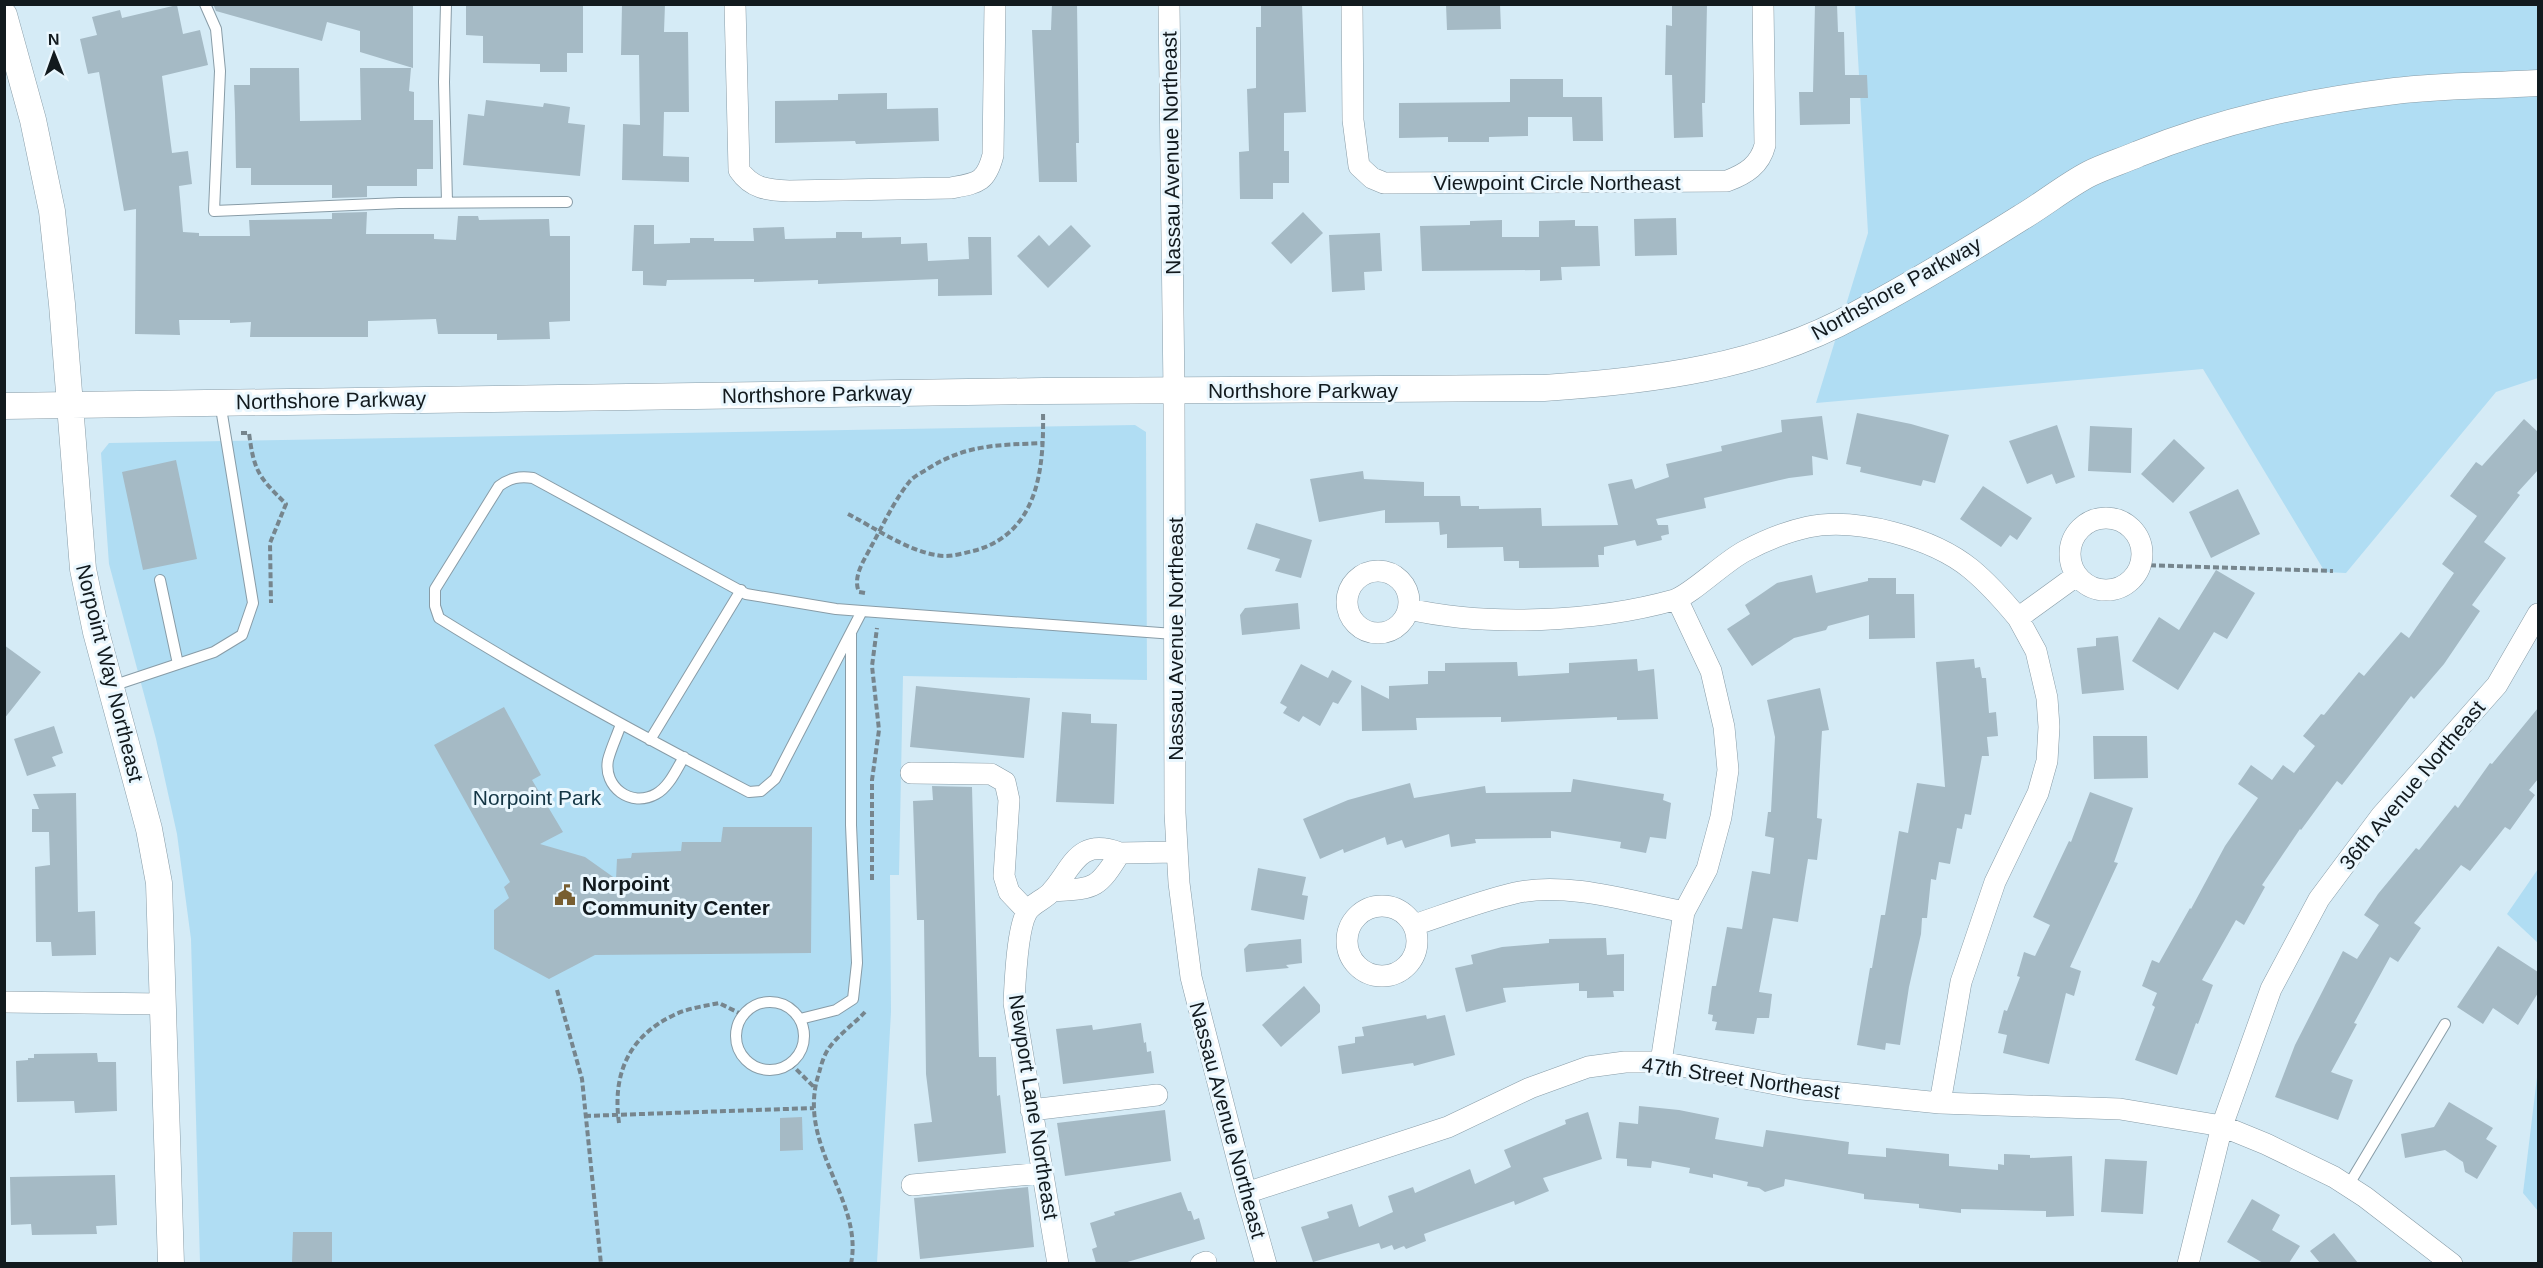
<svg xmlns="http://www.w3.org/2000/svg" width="2543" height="1268" font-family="Helvetica,sans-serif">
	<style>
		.green { fill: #b0ddf3 }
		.building { fill: #a5bac5 }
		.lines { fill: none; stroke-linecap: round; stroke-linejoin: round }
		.service-casing { stroke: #889ca7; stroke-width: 12 }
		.minor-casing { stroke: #889ca7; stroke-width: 22 }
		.tertiary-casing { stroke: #889ca7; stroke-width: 27 }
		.path { stroke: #76858d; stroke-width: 4; stroke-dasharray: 6 3; stroke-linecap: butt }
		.service { stroke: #fff; stroke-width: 10 }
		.minor { stroke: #fff; stroke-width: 21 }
		.tertiary { stroke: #fff; stroke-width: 26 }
		.labels { text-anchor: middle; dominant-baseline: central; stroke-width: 6; stroke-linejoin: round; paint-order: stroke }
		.street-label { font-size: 21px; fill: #121a1e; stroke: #eaf7fe }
		.park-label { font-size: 21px; fill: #133544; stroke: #eaf7fe }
		.poi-label { font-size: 21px; font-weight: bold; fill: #121a1e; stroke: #eaf7fe; text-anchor: start }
	</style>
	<rect width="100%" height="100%" fill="#d5ebf6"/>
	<path class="green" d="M1855,5h683v373l-42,14 -150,181 -21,-1 -122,-203 -387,34 52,-170z
		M1135,425l11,7 1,248 -244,-4 -4,199h-9l1,137 -14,251h-677l-9,-324 -14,-105 -21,-95 -47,-175 -8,-111 8,-10z
		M2538,869v74l-31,-29z
		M2538,1069v142l-15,-18z"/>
	<path class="building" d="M213,4h200v64l-53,-16v-21l-33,-9 -5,19 -106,-30z
		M466,4h117v49h-16v19h-27v-8l-57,-1v-27l-17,-1z
		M622,4h43l-1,28h24l1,80h-25l-1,44 26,1v25l-67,-2 1,-56 17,1 -1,-70h-18z
		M1052,4h25l2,139h-3l1,39h-38l-7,-152h19z
		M1261,4h41l4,108 -22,1v38h5v32h-16v16h-33l-1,-47 10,-1 -2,-62 9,-1v-61h5z
		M1446,4h54l1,25 -54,1z
		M1672,4h35l-2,99h-3l1,34 -29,1 -2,-63h-7l1,-50 6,1z
		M1815,4h22l1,28h6l1,43h22l1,23h-18v26l-50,1 -1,-33h14z
		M177,5l6,29 17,-4 8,35 -46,11 10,77 16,-2 4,33 -13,2 4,46 16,1v3h51l-1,-16 83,-1v-6l35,-1 -1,22h68v5l22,1 2,-24h20l1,4 70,-1 1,17h20v85l-21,1 1,17 -53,1v-6h-59l-2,-15 -68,2v16h-118l1,-15 -21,1v-3h-51l1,15 -45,-1 1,-125 -12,2 -25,-139 -11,2 -8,-35 17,-4 -5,-18 28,-7 2,8z
		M250,68h49l1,53 61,-1 -1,-52h51l-2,23 5,1v28h19v49h-16v17h-50v11l-35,1v-13h-81v-17h-15l-1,-56 -1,-27h16z
		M1510,79h53v18h39l1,44h-30l-1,-24h-44v19l-39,1v5h-41v-5l-49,1v-35l111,-1z
		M887,93v16l51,-1 1,33 -83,3 -1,-3 -80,2v-42l63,-1v-6z
		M486,100l57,7 1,-4 26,4 -2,16 17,2 -5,51 -117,-11 5,-51 16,2z
		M1303,212l20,21 -32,31 -20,-21z
		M1676,218l1,37 -42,1 -1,-37z
		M1502,220v17h37v-16l36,-1v6h23l2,40 -39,1 1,13 -22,1v-11l-118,1 -2,-45 50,-1v-4z
		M634,225h20v19l36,-1v-5h24v3h40l-1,-13 31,-1 1,12 51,-1v-6h26v6l39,-1v7l26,-1 1,18 41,-2 -1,-22h23l1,58 -54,1v-17l-120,5v-4l-64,2v-3l-87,1 -1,6 -23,-1v-14h-11z
		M1071,225l20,21 -43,42 -31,-32 22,-21 10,11z
		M1380,233l2,38 -18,1 1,18 -33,2 -3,-57z
		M1857,413l54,11 38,11 -14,48 -12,-3 -2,6 -61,-14 1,-5 -15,-3z
		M1822,416l6,44 -16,-4 1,19 -24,3 -85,20 2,10 -50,11 2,6h10l1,9 -8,2 1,4 -25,6 -2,-6 -31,7v8h-6l1,12 -80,1v-7h-15l-1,-14 -56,1v-14l-7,1 -1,-13 -54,1v-13l-66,12 -9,-43 53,-8 1,8 60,3v14h36l1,10h18v3l62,-1 1,18 76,-1 -10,-41 24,-5 3,10 34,-12 -3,-13 56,-13 -1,-5 61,-14 -1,-12z
		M2524,419l14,13v38l-21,23 3,2 -36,47 22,16 -34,47 8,6 -36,53 -30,35 -3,-3 -69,89 -5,-4 -36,49 -1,-1 -38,56 3,2 -21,38 -8,-5 -34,60 11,5 -15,39 -2,-1 -19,52 -42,-15 20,-53 -3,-2 5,-12 -15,-7 10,-26 7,3 31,-55 1,1 34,-63 33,-48 -20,-14 13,-19 21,15 11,-15 11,8 21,-27 -12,-10 18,-22 3,1 35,-43 5,4 37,-44 8,6 45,-65 -12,-9 35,-48 -27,-20 26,-34 6,4z
		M2057,425l18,52 -19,7 -4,-10 -25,10 -18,-43z
		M2090,426l42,2 -1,45 -43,-2z
		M2174,439l31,29 -32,35 -32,-29z
		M176,460l21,99 -54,11 -21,-98z
		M1983,486l49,32 -15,22 -7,-5 -9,12 -41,-28z
		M2238,489l22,45 -49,24 -22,-46z
		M1256,523l56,17 -11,38 -26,-7 5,-12 -33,-10z
		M2216,570l39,23 -28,46 -13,-7 -36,58 -46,-29 27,-44 20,13z
		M1812,575l4,18 52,-12v-3h28v16h18l1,44 -46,1v-24l-41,11 -2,4 -32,8 -42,28 -25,-37 23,-15 -5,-9 32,-22z
		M1298,603l2,26 -58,6 -2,-20 5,-7z
		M2118,636l6,54 -42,4 -5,-46 19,-2v-8z
		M4,645l37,27 -37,47z
		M1637,659l1,12 16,-2 4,50 -41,1v-3l-116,5v-5l-85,1 1,12 -55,1 -1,-46 28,14v-13l39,-2v-13h17v-8l72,-1 1,14 51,-3v-10z
		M1974,659l1,9 5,-1 2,11h4l3,35 7,-1 2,24 -11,1 2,19h-7l-11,59 -6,-1 -3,15 -5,-1 -7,36 -11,-2 -3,18 -5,-1 -4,39h-5l-1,16 -12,53 -9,58 -14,-2 -1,7 -28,-5 13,-77h2l9,-53h4l14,-84 9,2 9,-50 28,4 -9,-125z
		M1301,664l27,14 4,-8 20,11 -14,23 -5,-2 -13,24 -17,-10 -4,6 -16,-9 4,-6 -7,-4z
		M916,686l114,12 -6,60 -114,-11z
		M1820,688l9,42 -7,1 -5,87 5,1 -5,41 -9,-1 -10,63 -25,-4 -14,74 13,2 -3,24h-12l-3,16 -39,-4 2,-8 -5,-1 1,-6 -5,-1 4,-28h4l11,-59 15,2 10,-58 18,3 4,-36 -9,-2 3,-24h3l4,-75 -8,-37z
		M504,707l37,68 -9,5 31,52 -23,12 45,13 31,22 1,-20 14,-1 1,-5 49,-2 1,-9h39l2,-15h89l-1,126 -216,2 -46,24 -55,-30v-39l15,-12 -5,-11 6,-5 -76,-137z
		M2538,708v71l-9,11 6,5 -25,35 -5,-3 -35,44 -9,-6 -47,58 7,5 -23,34 -8,-5 -36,66 3,1 -26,48 22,8 -15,40 -63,-23 20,-52 48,-94 14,8 22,-34 -15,-10 14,-21 38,-46 3,2 36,-45 3,3 32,-45 2,1z
		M1062,712l29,2v9l26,1 -3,80 -58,-2z
		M54,726l9,27 -11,4 4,9 -29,10 -13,-37z
		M2093,736h54l1,42 -54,1z
		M1573,779l91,15 -1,6 8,3 -5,36 -16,-2 -4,16 -26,-5 1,-6 -70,-11v7l-76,1 1,4 -25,4 -2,-13 -44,14 -3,-8 -15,5 -2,-8 -41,16 -1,-4 -23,10 -17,-40 45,-19 62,-17 4,15 71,-12 1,7 85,-1z
		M932,786l40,1 7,270h17l1,39 3,-1 6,58 -88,9 -4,-38 18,-2 -6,-48 -2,-154h-7l-4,-119 20,-1z
		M2090,792l43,16 -19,54 4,1 -48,104 11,4 -7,25 -8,-3 -17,71 -46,-11 4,-18 -9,-2 6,-23 3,1 13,-34 -3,-1 7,-24 11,4 15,-31 -17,-8 36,-76 2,1z
		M76,793l2,119 17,-1 1,44 -44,1 -1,-14h-15l-1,-75 15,-2 -1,-33h-17v-23h7l-6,-15z
		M1258,868l48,9 -4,18 6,1 -4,24 -53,-10z
		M1606,938l1,17 17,-1v37h-11l1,6 -27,1v-7h-8v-8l-76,5 3,14 -40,10 -11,-44 18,-4 -2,-9 31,-8 47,-4v-4z
		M1301,939l1,24 -16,2 3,3 -43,4 -2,-23 5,-5z
		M2498,946l40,26v21l-20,32 -25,-17 -10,16 -26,-17z
		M1304,986l16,19v7l-39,35 -19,-22z
		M1426,1015l1,4 18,-4 10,40 -41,11 -1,-3 -71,11 -4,-28 17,-3v-6l9,-1 -2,-9z
		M1141,1023l3,20 2,-1 1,10 4,-1 3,22 -91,11 -7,-55 36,-4 1,5z
		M97,1053l1,9h18l1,49 -42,2 -1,-12 -57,1 -1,-41 12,-1v-2h6v-4z
		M2449,1102l44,26 -7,11 11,7 -20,33 -12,-7 -2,-10 -18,-12 -40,8 -4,-24 33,-7z
		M1639,1106l40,4 40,8 -4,21 48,8 3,-17 83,12 -1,12 38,3v-9l63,6v12l49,4v-6l6,1v-11l26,1v3l42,-2 2,60 -28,1v-6l-85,-2v4l-42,-5v-4l-55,-5v-5l-79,-15 -1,7 -19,6 -6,-4 -12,-2 1,-4 -35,-8v4l-24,-5 1,-5 -38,-7 -1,7 -24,-2v-7l-11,-1 3,-36 19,2z
		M1165,1110l6,51 -106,15 -8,-53z
		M1588,1112l14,47 -59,19 6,13 -34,14 -1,-4 -90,33 2,7 -20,8 -2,-3 -10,4 -2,-5 -11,4 -2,-6 -66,19 -12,-35 28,-9 -2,-6 25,-8 7,23 34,-15 -5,-16 25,-9 2,6 55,-24 5,15 36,-17 -7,-17 62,-26 -1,-4z
		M802,1117l1,33 -23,1v-33z
		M2105,1159l42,2 -4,53 -42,-2z
		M115,1175l2,50 -21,1 1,8 -65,1 -1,-11 -20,1 -1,-48z
		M1028,1187l6,60 -114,12 -6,-61z
		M1181,1192l7,19h3l3,9 5,-2 6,21 -81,24h-28l-4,-14 5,-2 -7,-24 25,-8 -1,-3z
		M2252,1199l28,16 -8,15 28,16 -11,17h-26l-36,-21z
		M293,1232h39v31h-40z
		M2334,1233l24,30h-38l-10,-12z"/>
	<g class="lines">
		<defs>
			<path id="service" d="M205,4l11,25 4,42 -6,140 185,-8 168,-1
				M446,4l-2,78 3,120
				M160,580l18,84
				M862,611l-87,168 -14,12 -12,1c-105,-55 -209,-111 -310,-174l-4,-12v-17l64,-103c11,-8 20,-10 34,-8l213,116 90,15 26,2 312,23
				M112,686l102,-34 28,-17 11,-32 -33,-201
				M621,724c-4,12 -10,24 -13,36 -5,27 23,48 48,34 13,-7 20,-24 28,-37
				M650,740l91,-150
				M736 1036a34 34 0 1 1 68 0a34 34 0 1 1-68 0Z
				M800,1019l36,-9 17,-11 4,-36 -6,-138v-191
				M2348,1186l97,-162"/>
			<path id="minor" d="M735,4l4,166c13,19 29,20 50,21l162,-3c26,-5 35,-5 42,-33l2,-151
				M1169,4l5,387 1,422 4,70 12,94 55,216 20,71
				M1352,4l1,116 6,46 13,12 12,5 343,-2c19,-7 33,-16 38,-36l-2,-141
				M2070 554a36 36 0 1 1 72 0a36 36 0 1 1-72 0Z
				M1347 602a31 31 0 1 1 62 0a31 31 0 1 1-62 0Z
				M1409,609c79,18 186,13 265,-9 17,-5 51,-39 71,-49 21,-11 40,-19 63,-24 49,-10 125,11 163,42 18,15 33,32 47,49l58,-42
				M911,773l80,1 14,8 4,18 -5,76 5,16 18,19
				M1120,853l57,-1
				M1052,891c43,-3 45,-1 68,-38 -42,-16 -47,14 -68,38 -6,8 -20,12 -25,21 -10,17 -12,71 -13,91l44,261
				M1347 941a35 35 0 1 1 70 0a35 35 0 1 1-70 0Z
				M1414,925c33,-11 67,-24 101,-32 52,-12 117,9 169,19
				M4,1002l158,2
				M1661,1062l23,-150 23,-43 14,-52 7,-47 -4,-43 -13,-56 -34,-72
				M1940,1103l21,-121 34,-100 43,-89 9,-32 2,-34 -2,-29 -11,-47 -18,-33
				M1031,1110l126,-15
				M912,1185l131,-12
				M1246,1193l202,-66 82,-39 58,-21 37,-5h36l141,27 138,14 180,6 102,17 44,18 68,33 31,20 87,67
				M1201,1264l5,-2
				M2188,1264l34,-138 49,-137 48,-90 62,-83 116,-131 41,-71"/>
			<path id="tertiary" d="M4,15l29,105 19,91 10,93 21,265 13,63 53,197 10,54 12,381
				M4,406l1039,-15 501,-3c107,-7 218,-21 313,-74 56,-30 111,-63 165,-97 22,-13 44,-31 67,-43 16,-8 33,-13 49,-20 84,-34 167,-52 257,-63 47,-6 96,-5 143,-8"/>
		</defs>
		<use href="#service" class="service-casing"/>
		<use href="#minor" class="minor-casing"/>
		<use href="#tertiary" class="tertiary-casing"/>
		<path class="path" d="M241,433h8c5,39 10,44 37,71l-16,39 1,60
			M848,514c27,14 58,36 88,41 13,3 28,-2 41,-5 62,-19 67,-83 66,-138
			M2141,565l192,6
			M865,593l-6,-1c-7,-16 6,-33 13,-47 11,-20 23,-46 38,-64 4,-5 13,-9 19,-13 38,-24 71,-23 115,-25
			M872,880v-100l7,-50 -7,-64 5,-38
			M557,990l25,89 19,185
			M790,1063l25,25
			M585,1116l229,-8
			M619,1123c-7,-49 10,-87 55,-108 14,-7 31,-9 45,-12l24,12
			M851,1264c13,-65 -56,-119 -32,-191 2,-8 5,-18 10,-25 9,-13 25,-24 36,-36"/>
		<use href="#service" class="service"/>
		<use href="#minor" class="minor"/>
		<use href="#tertiary" class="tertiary"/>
	</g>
	<defs>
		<symbol id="civic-bare" viewBox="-9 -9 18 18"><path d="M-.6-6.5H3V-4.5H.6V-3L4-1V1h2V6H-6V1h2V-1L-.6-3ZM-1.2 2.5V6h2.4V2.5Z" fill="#785e30" stroke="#eaf7fe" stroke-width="2.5" paint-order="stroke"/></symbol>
	</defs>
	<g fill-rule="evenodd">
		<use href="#civic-bare" x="550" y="880" width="30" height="30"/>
	</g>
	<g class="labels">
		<g class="street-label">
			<text transform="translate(1171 153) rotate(-91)">Nassau Avenue Northeast</text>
			<text x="1557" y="182">Viewpoint Circle Northeast</text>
			<text transform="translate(1896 288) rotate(-29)">Northshore Parkway</text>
			<text x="1303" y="390">Northshore Parkway</text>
			<text transform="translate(817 394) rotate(-1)">Northshore Parkway</text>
			<text transform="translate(331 400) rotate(-1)">Northshore Parkway</text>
			<text transform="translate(1175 639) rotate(-90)">Nassau Avenue Northeast</text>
			<text transform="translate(110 673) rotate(76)">Norpoint Way Northeast</text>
			<text transform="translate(2412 785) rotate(-50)">36th Avenue Northeast</text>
			<text transform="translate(1741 1078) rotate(8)">47th Street Northeast</text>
			<text transform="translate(1034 1107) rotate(81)">Newport Lane Northeast</text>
			<text transform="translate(1228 1120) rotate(75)">Nassau Avenue Northeast</text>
		</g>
		<g class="park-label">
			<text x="537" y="797">Norpoint Park</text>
		</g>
		<g class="poi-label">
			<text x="582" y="883">Norpoint<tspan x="582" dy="24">Community Center</tspan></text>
		</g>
	</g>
	<rect width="2543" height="1268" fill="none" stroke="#121a1e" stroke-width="12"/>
	<g transform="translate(54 54) rotate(359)" stroke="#eaf7fe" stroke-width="4.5" paint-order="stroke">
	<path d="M0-4.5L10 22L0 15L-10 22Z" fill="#121a1e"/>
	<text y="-9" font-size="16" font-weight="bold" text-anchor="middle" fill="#121a1e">N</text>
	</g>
</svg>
